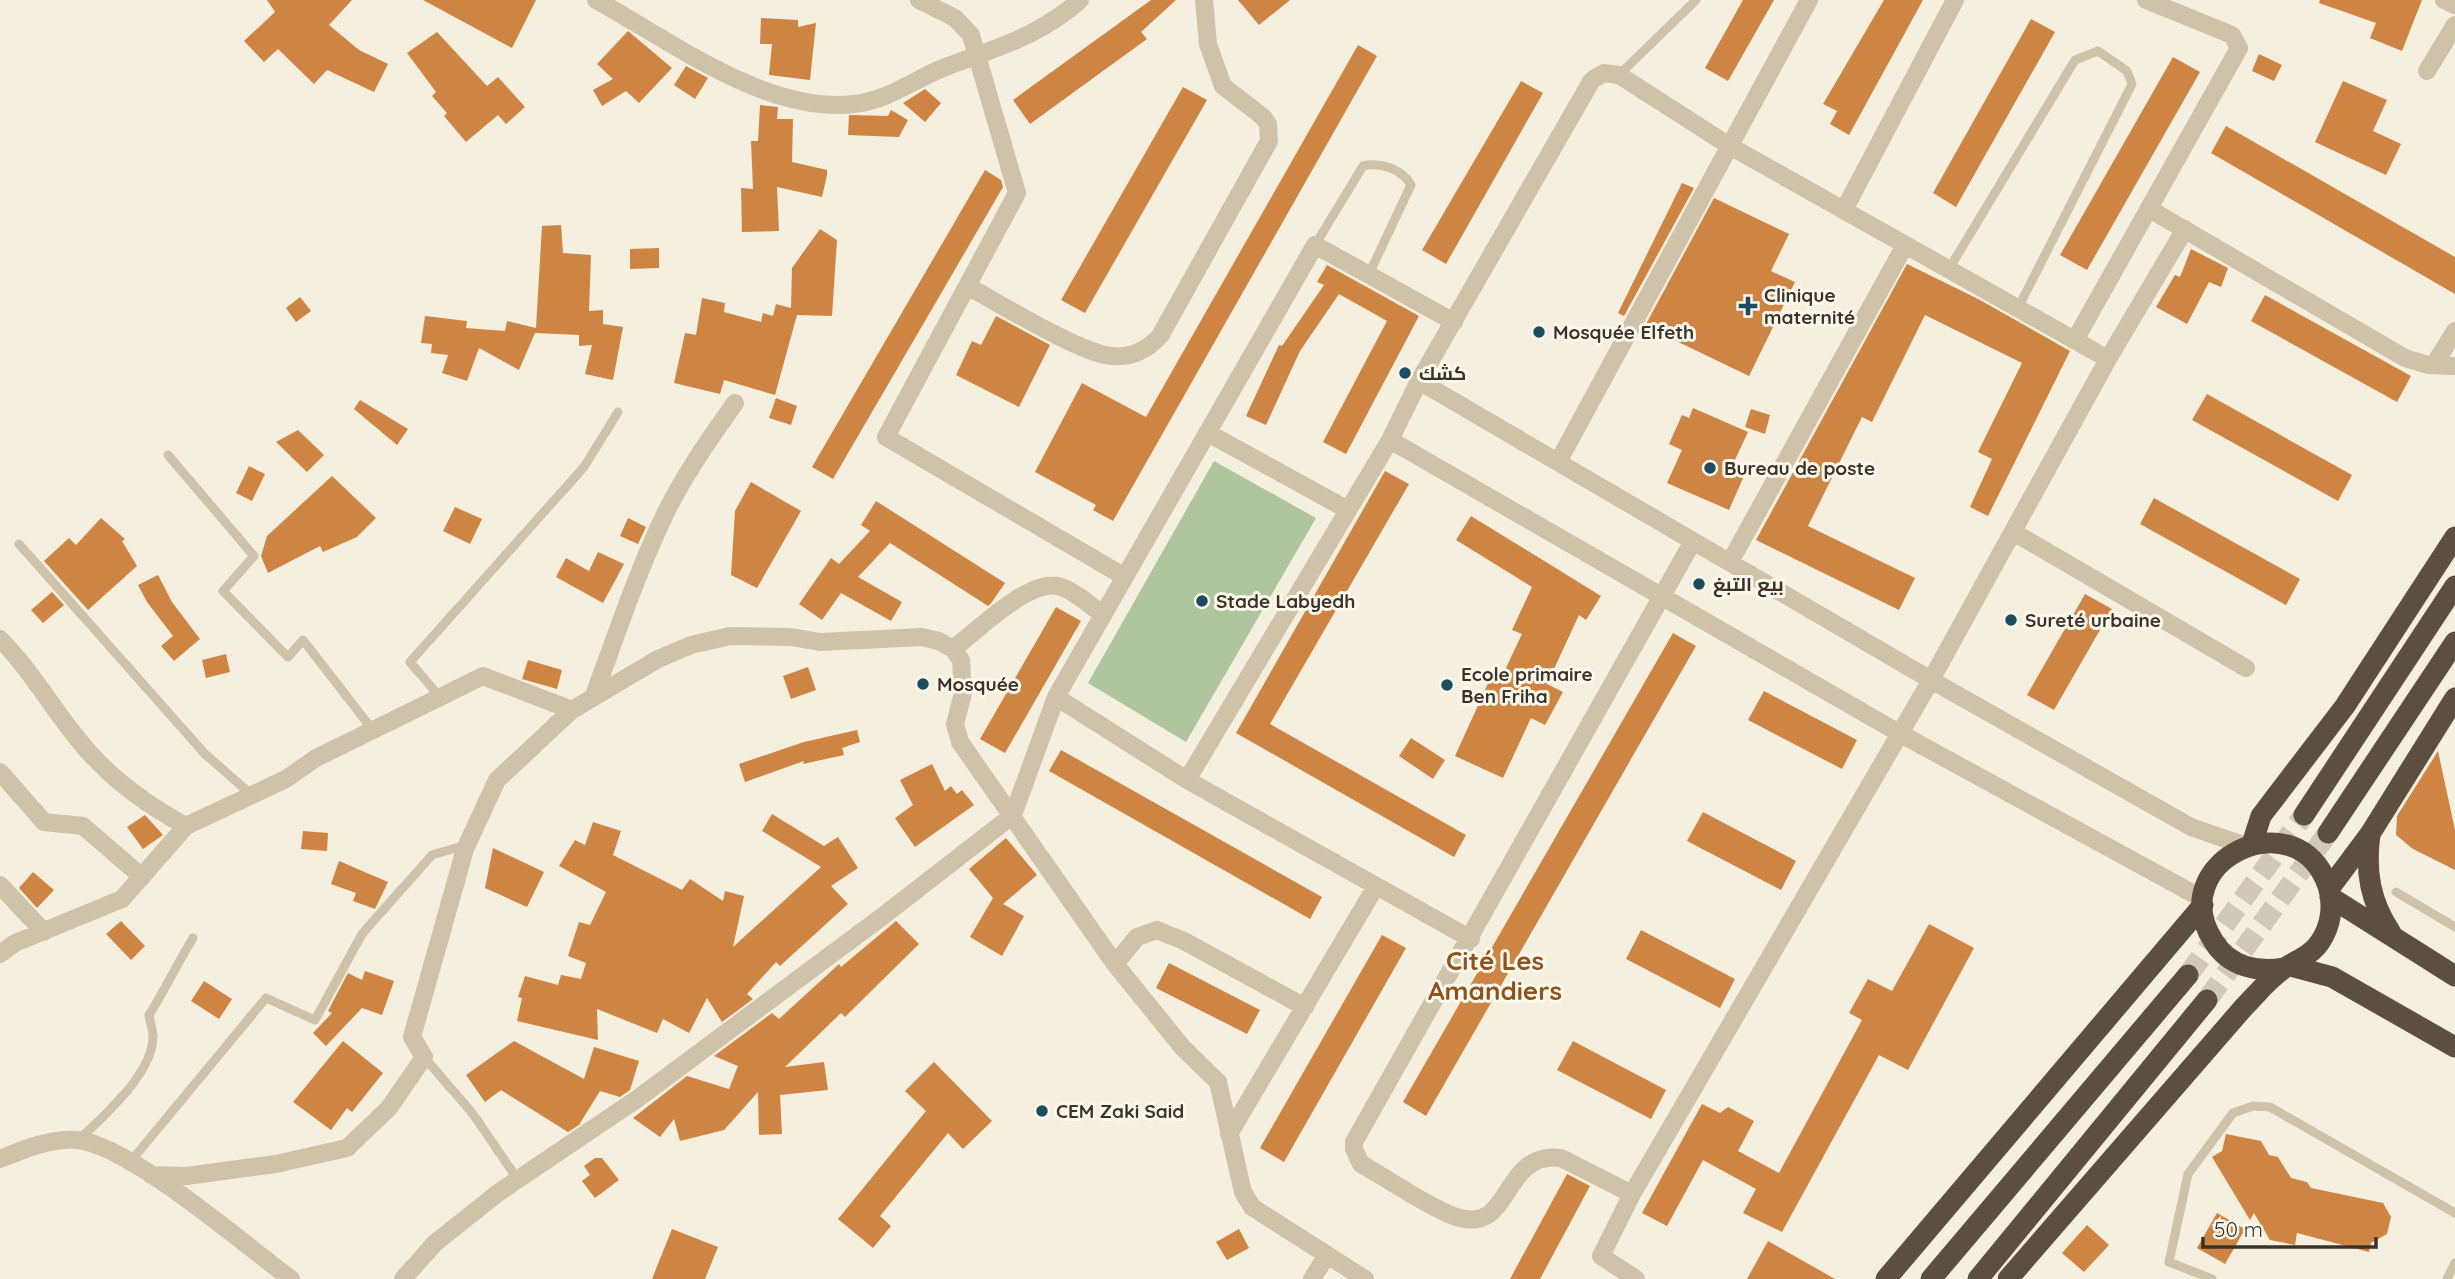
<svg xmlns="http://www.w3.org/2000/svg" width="2455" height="1279" font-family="Quicksand,Cairo,sans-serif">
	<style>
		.green { fill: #afc59d }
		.building { fill: #ce8443 }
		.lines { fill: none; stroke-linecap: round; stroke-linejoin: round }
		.highway-tunnel { stroke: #d0c9bb; stroke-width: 21; stroke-dasharray: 21 10; stroke-linecap: butt }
		.lane { stroke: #cec2a9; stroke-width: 9 }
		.street { stroke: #cec2a9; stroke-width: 18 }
		.highway { stroke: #5c4f40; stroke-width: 21 }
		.poi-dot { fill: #1b4c60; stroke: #fbf8ec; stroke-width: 2.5 }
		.labels { text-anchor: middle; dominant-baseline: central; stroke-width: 6; stroke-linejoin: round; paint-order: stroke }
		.poi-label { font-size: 19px; font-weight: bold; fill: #3b3329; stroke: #fbf8ec; text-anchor: start }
		.district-label { font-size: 26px; font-weight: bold; fill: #90521c; stroke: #fbf8ec }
	</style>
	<rect width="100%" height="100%" fill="#f5efdf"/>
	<path class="green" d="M1214,461l102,57 -130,224 -98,-59z"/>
	<path class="building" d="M267,0h85l-23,25 30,25 29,14 -14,28 -47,-22 -13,14 -36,-35 -14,13 -20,-21 31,-29z
		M423,0h113l-24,48z
		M1151,0h25l-35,32 6,7 -117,85 -17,-24z
		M1238,0h52l-31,25z
		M1743,0h31l-46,81 -23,-13z
		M1884,0h39l-74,135 -19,-11 7,-13 -14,-7z
		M2320,0h102l-20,51 -32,-13 6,-15 -57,-20z
		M761,18l37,2v7l18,-4 -6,57 -41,-5 3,-31h-12z
		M2031,19l24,13 -99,175 -23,-14z
		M628,31l44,37 -33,35 -13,-12 -24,15 -9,-16 20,-11 -16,-15z
		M437,32l50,54 11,-9 27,30 -19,17 -8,-9 -32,27 -22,-26 3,-3 -15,-17 4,-4 -29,-39z
		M1358,45l19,11 -264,465 -20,-11 3,-5 -61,-33 47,-89 64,34z
		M2259,54l23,11 -8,16 -22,-10z
		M2173,57l27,15 -113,198 -27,-15z
		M686,66l22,12 -13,21 -21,-14z
		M1521,81l22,12 -97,171 -24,-14z
		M2343,81l44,19 -14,31 28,13 -15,31 -71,-33z
		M1183,87l24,13 -122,213 -24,-13z
		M925,89l16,14 -16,19 -22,-19z
		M760,105l18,2 -1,12h16l-1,43 35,8v5l-5,22 -45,-10 2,44 -37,1 -1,-44 12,1 -2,-48h7z
		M891,110l17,10 -9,17 -51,-2 1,-20 39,1z
		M2226,126l229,131v37l-244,-141z
		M985,170l16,10 2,7 -170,292 -21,-12z
		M1682,183l12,5 -70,128 -6,-3z
		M1714,198l75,36 -18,37 24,11 -46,94 -104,-50z
		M561,225l2,28 28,2 -2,56 14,-1v14l20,3 -10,53 -28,-6 7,-29 -13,1v-11l-44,-2 -16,37 -40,-22 -12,33 -25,-8 6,-18 -17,-2 1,-9 -11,-1 4,-27 42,5 -1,7 39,3 2,-10 29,7 6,-102z
		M820,229l17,11 -5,76 -35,-1 -22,80 -51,-15 -4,14 -46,-11 11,-50 11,2 6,-37 23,5 -1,9 37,10 2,-9 10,3 3,-12 15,4 1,-40z
		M659,248v20l-29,1v-20z
		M2191,249l37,19 -7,19 -12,-5 -22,42 -31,-17 19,-32 5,2z
		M1907,264l73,36 90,51 -82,165 -18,-9 22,-48 -14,-7 44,-89 -97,-48 -53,107 -10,-5 -54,109 107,52 -16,32 -143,-70z
		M1327,265l92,51 -73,138 -23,-12 64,-121 -48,-27 -39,57 -34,74 -20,-9 33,-71 3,1 42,-61 -7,-3z
		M2265,295l146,81 -14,26 -146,-81z
		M300,297l11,14 -15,11 -10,-14z
		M996,316l54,29 -31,62 -63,-32 16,-34 9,4z
		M2207,394l145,81 -14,26 -146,-81z
		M776,398l21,8 -6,19 -22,-7z
		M360,400l48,29 -11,16 -43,-36z
		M1693,408l55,24 -14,30 13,7 -18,41 -62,-27 15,-33 -13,-6 13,-29 7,3z
		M1751,409l19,6 -5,19 -20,-7z
		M298,430l26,25 -17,17 -31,-30z
		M249,466l16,8 -13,27 -16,-8z
		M1385,471l24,13 -139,240 196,111 -12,22 -218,-124z
		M332,476l44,42 -19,19 -34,15 -3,-6 -52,27 -7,-17 6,-20z
		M751,482l50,29 -44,77 -26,-13 4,-64z
		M2154,498l146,81 -14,26 -146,-81z
		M876,501l129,82 -13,19 -4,4 -98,-63 -32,34 44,25 -11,19 -50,-28 -19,27 -23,-16 32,-46 8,6 31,-33 -9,-6z
		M455,507l27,12 -12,25 -27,-13z
		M1471,516l130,80 -15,24 -7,-5 -32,69 16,8 -18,33 -14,-7 -28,60 -48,-22 40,-88 9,4 18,-38 -10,-4 20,-43 -76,-47z
		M101,518l24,21 -3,2 15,25 -49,44 -44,-49 25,-23 7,7z
		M628,518l18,9 -8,17 -18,-8z
		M598,552l26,12 -21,39 -47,-26 10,-19 23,13z
		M158,575l14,27 28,37 -26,22 -13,-15 12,-10 -26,-34 -9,-17z
		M52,592l12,13 -21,18 -12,-13z
		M2085,594l27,15 -58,101 -27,-15z
		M1056,607l25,14 -76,132 -25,-14z
		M1673,633l23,13 -270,470 -23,-14z
		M226,654l4,18 -24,6 -4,-18z
		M528,660l34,10 -5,19 -35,-10z
		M808,667l8,23 -25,9 -8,-23z
		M1764,691l93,49 -15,29 -94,-49z
		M857,730l3,12 -18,6 2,7 -41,9 1,-3 -59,21 -6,-18 65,-22z
		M1411,738l34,22 -12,19 -34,-23z
		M1061,750l261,147 -12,22 -261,-148z
		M2438,751l17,79v40l-42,-21 -17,-14 1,-19z
		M932,764l13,27 6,-5 6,8 5,-4 12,15 -59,42 -20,-29 18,-13 -13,-25z
		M1703,812l93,49 -15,29 -94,-49z
		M772,814l52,32 14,-9 20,31 -27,18 17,18 -68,62 -4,-4 -29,32 6,5 -31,23 -15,-24 -18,35 -26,-14 -6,14 -60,-24 1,31 -81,-19 5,-23 -4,-1 7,-21 33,9 3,-10 20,4 5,-16 -18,-7 11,-34 11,3 16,-33 -47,-26 16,-26 10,5 8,-23 28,9 -8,24 69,35 8,-11 33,22 2,-10 19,5 -11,51 88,-80 -59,-36z
		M145,815l18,20 -20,14 -16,-22z
		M303,831l25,2 -1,18 -26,-2z
		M1006,838l31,37 -34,29 21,12 -22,40 -32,-19 23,-39 -24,-29z
		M493,848l51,24 -17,35 -42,-19z
		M339,861l49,21 -13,27 -22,-8 3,-8 -25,-9z
		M33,872l21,18 -17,18 -18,-20z
		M121,921l24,25 -14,14 -25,-26z
		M896,921l23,23 -74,73 -4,-4 -56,54 39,-5 4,28 -48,5 2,39 -23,1 -1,-43 -34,38 -44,11 -6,-22 -14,18 -27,-19 54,-42 42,13 9,-23 -24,-10 58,-43 7,6 60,-55 2,3z
		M1929,924l45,24 -66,122 -29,-15 -97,177 -39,-19 13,-24 -53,-29 -36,66 -25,-13 60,-109 18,9 8,-6 26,14 -16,30 41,22 83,-153 -13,-7 19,-34 24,12z
		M1641,930l94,49 -15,29 -94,-49z
		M1382,935l24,13 -122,214 -24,-14z
		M1169,963l91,47 -13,24 -91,-46z
		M365,971l29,10 -12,34 -20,-7 -36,38 -13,-13 19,-20 -4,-2 20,-38 14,7z
		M204,981l28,18 -13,20 -28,-18z
		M343,1041l40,32 -31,39 -5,-4 -16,22 -38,-28z
		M514,1041l70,38 10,-32 45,14 -9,29 -10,7 -20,-6 -21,34 -11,7 -67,-42 -16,12 -19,-27z
		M1573,1041l93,49 -15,29 -94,-49z
		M934,1062l58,59 -29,28 -15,-16 -68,83 11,10 -18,22 -35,-29 88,-108 -21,-20z
		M2226,1134l35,7 8,14 9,2 13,21 16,4 4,6 72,15 8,14 -4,17 -16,9 -2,9 -72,-19 -2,12 -25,-5 -16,-27 -4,7 -38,-63 10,-6z
		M595,1158h7l17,22 -24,18 -13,-17 8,-6 -6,-9z
		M1567,1174l23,12 -50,93h-30z
		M2217,1213l28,16 -20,35 -28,-16z
		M2087,1225l22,20 -25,27 -22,-19z
		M672,1229l46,18 -13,32h-53z
		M1239,1229l10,19 -22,12 -11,-18z
		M1768,1241l67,38h-88z"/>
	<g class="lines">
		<path class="highway-tunnel" d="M2188,975l116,-160
			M2207,1000l121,-167"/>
		<path class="lane" d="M1619,75l77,-75
			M1315,245l48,-79c18,-4 39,3 48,19l-42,89
			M1949,269l126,-209 23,-9 29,20 5,13 -114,224
			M168,455l86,101 -31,35 65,66 15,-17 69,89
			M19,544l186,210 47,41
			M439,696l-29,-34 174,-195 34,-55
			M2396,892l59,35
			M424,1057l49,57 45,66
			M79,1140c25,-25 73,-65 74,-103 0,-7 -3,-15 -4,-22 16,-25 28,-51 44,-77
			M131,1161l135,-163 49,22 47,-86 14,-16 56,-63 34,-10
			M2212,1279l-43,-17 19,-88 45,-61 20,-7 17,1 185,106
			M2447,1279l8,-16"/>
		<path class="street" d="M596,0c74,40 169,114 258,104 36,-4 62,-26 94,-38 48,-18 92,-30 132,-66
			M919,0l36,18 16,17 46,158 -131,244 239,140
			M2444,0l11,5
			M2427,71l28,-46
			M1844,210l111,-210
			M2151,210l254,148 23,7 27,1
			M967,286c32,17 114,68 145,70 20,2 35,-6 48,-20l109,-195 -1,-17 -5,-7 -40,-31 -15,-42 -4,-44
			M1454,322l-139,-77 -259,452 131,83 284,159
			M2075,340l164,-292 -7,-13 -86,-35
			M2435,363l20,-32
			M1419,381l512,299 260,147 55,19
			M1208,433l140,77
			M1390,440l509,293 304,166
			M1558,462l251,-462
			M2015,533l231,135
			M1730,562l175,-317
			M0,639c30,30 50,66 77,99 29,37 68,66 109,88
			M953,649c24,-18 78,-73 108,-62 15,5 30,19 42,28
			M593,698c23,-62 44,-126 73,-186 19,-38 44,-74 69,-109
			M0,772l44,50 39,4 59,51
			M1187,780l203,-340 29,-59 173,-301 12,-7 15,2 109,70 380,214
			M0,885l44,47
			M0,954l15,-11 107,-44 64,-73 100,-47 30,-21 167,-82 89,34
			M1115,964l22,-27 20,-7 27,11 121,66
			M1229,1134l147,-248
			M0,1159c24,-10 51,-21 77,-19 51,4 168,105 214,139
			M151,1175l35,1 90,-12 71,-16 42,-40 35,-51 -12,-20 53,-188 32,-69 75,-70 86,-51 33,-14 39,-9 61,1 29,5 102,-5 17,4 14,8 8,11 2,33 -8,31 5,18 155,222 68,84 35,34 25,110 9,15 113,72
			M1632,1194l-71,-36c-60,-7 -48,74 -101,60 -24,-6 -75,-41 -99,-54l-7,-15v-7l339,-601
			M403,1279l32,-36 63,-50 139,-94 246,-183 130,-101 43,-118
			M1312,1279l15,-24
			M1636,1279l-35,-23 31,-62 299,-514 177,-321 77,-130"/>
		<path class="highway" d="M2304,815l151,-229
			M2328,833l127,-191
			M2370,834c-5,38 0,67 21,99
			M2252,844l9,-28 84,-110 110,-169
			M2329,889l41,-55 85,-136
			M2330,897l125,79
			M2291,966l41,11 123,70
			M1886,1279l317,-374
			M1931,1279l257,-304
			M1978,1279l229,-279
			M2008,1279l236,-272c12,-12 24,-27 38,-37 13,-10 28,-13 38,-28 11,-16 14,-37 8,-56 -31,-89 -167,-25 -114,56 15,24 43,31 70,26"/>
	</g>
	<g class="poi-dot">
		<path d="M1744.5 295.5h7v7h7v7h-7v7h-7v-7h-7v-7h7z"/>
		<circle cx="1539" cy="332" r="7"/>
		<circle cx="1405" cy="373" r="7"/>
		<circle cx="1710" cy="468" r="7"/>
		<circle cx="1699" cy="584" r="7"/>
		<circle cx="1202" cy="601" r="7"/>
		<circle cx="2011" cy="620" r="7"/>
		<circle cx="923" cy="684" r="7"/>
		<circle cx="1447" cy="685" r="7"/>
		<circle cx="1042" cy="1111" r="7"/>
	</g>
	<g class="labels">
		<g class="poi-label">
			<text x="1764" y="295">Clinique<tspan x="1764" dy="22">maternité</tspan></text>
			<text x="1553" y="332">Mosquée Elfeth</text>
			<text x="1419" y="373">كشك</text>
			<text x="1724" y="468">Bureau de poste</text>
			<text x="1713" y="584">بيع التبغ</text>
			<text x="1216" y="601">Stade Labyedh</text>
			<text x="2025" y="620">Sureté urbaine</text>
			<text x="1461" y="674">Ecole primaire<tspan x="1461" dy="22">Ben Friha</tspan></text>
			<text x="937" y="684">Mosquée</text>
			<text x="1056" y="1111">CEM Zaki Said</text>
		</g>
		<g class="district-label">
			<text x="1495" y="960">Cité Les<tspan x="1495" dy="30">Amandiers</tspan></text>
		</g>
	</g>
	<path d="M2203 1237v10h173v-10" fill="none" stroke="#3b3329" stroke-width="3.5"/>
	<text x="2214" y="1237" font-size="21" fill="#3b3329" stroke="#fbf8ec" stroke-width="5" paint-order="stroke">50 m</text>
</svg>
